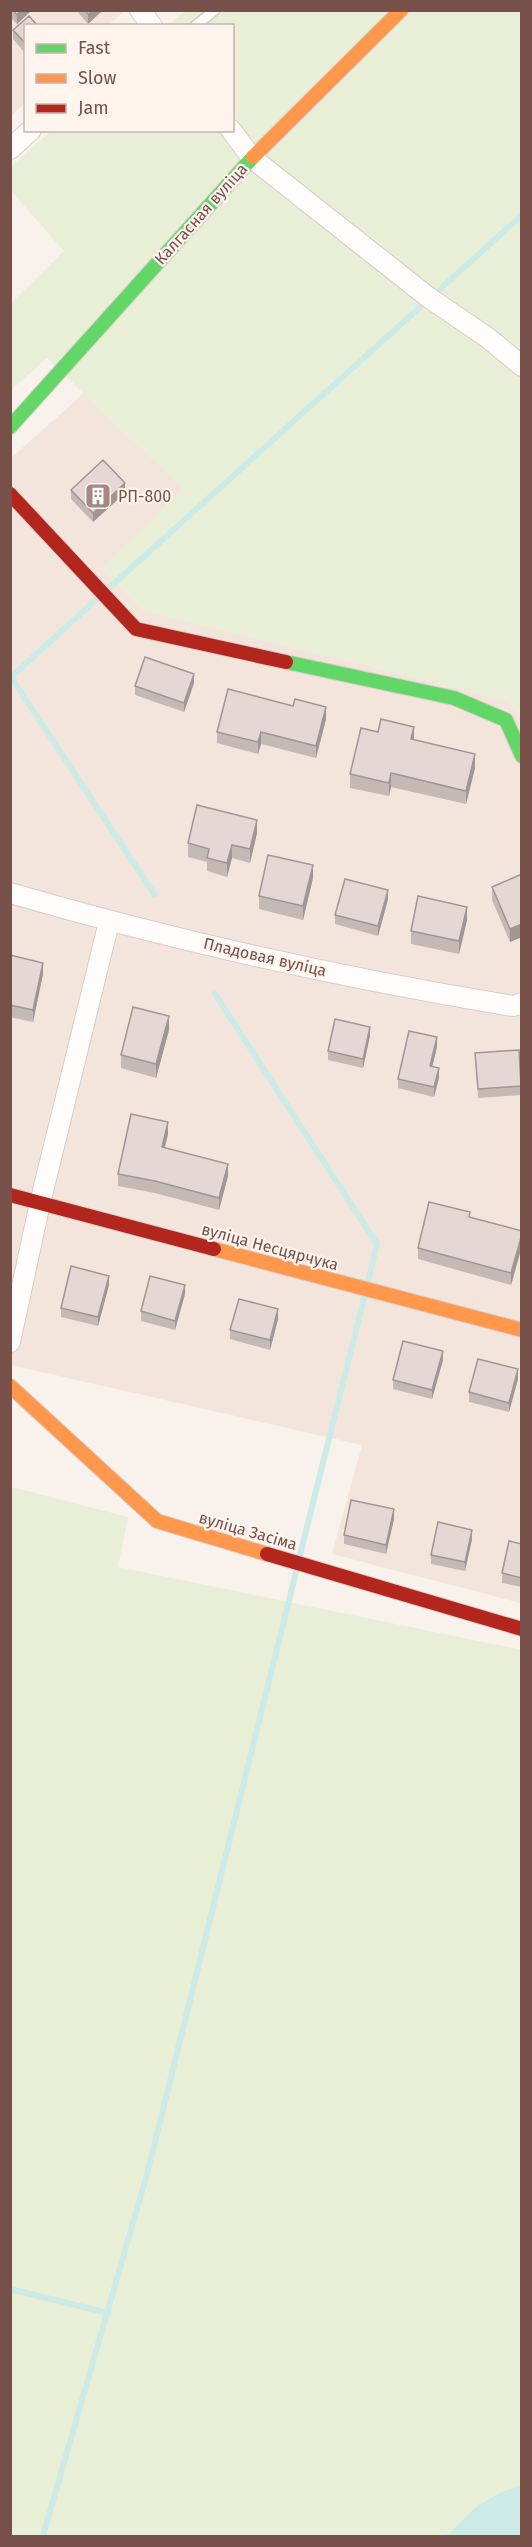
<svg xmlns="http://www.w3.org/2000/svg" width="532" height="2547" font-family="'Fira Sans',sans-serif">
	<style>
		.residential { fill: #f3e5dc }
		.green { fill: #e9eed6 }
		.water { fill: #cdebe6 }
		.lines { fill: none; stroke-linecap: round; stroke-linejoin: round }
		.stream { stroke: #cdebe6; stroke-width: 6 }
		.lane-casing { stroke: #d7ccc8; stroke-width: 12 }
		.street-casing { stroke: #d7ccc8; stroke-width: 22 }
		.fast-casing { stroke: #d9ceca; stroke-width: 16 }
		.slow-casing { stroke: #d9ceca; stroke-width: 16 }
		.jam-casing { stroke: #d9ceca; stroke-width: 16 }
		.lane { stroke: #fefdfc; stroke-width: 9 }
		.street { stroke: #fefdfc; stroke-width: 20 }
		.fast { stroke: #63d668; stroke-width: 14 }
		.slow { stroke: #ff974d; stroke-width: 14 }
		.jam { stroke: #b3261e; stroke-width: 14 }
		.wall { fill: #c5b9b6 }
		.shaded-wall { fill: #a09694 }
		.building { fill: #e5d7d4; stroke: #a09694; stroke-width: 1.5 }
		.labels { text-anchor: middle; dominant-baseline: central; stroke-width: 4.5; stroke-linejoin: round; paint-order: stroke }
		.street-label { font-size: 16px; fill: #78504a; stroke: #fff5ee }
		.poi-label { font-size: 16px; fill: #78504a; stroke: #fff5ee; text-anchor: start }
	</style>
	<rect width="100%" height="100%" fill="#f8f1ec"/>
	<path class="residential" d="M11,11h109l2,2 -14,12 -82,1 -1,77 -14,13z
		M84,393l99,96 -81,80 42,42 366,90 11,22v880l-189,-49 30,-109 -351,-80 -1,-906z"/>
	<path class="green" d="M185,11h336v712l-11,-22 -366,-90 -42,-42 81,-80 -136,-131 -36,32v-87l53,-52 -53,-60 -1,-23 41,-37 181,-1v-104l-64,-1z
		M11,1487l117,30 -10,50 404,83 -1,835 -20,7 -24,14 -29,28 -19,2h-418z"/>
	<path class="water" d="M521,2485v51h-92l19,-2 29,-28 24,-14z"/>
	<g class="lines">
		<path class="stream" d="M109,588l413,-373
			M11,677l143,217
			M10,678l89,-81
			M215,994l162,250 -9,37
			M300,1555l65,-261
			M10,2289l98,24
			M43,2536l104,-362 150,-606"/>
		<defs>
			<path id="lane" d="M195,26l20,-16"/>
			<path id="street" d="M140,10l12,16
				M231,130l21,28 176,139 60,41 34,28
				M10,149l21,-19
				M10,893c165,48 333,85 503,113l9,-3
				M10,1342l30,-139 69,-281"/>
			<path id="fast" d="M10,427l243,-270
				M286,662l168,36 52,22 16,36"/>
			<path id="slow" d="M253,157l148,-147
				M214,1249l308,81
				M10,1386l147,135 110,33"/>
			<path id="jam" d="M10,494l126,135 150,33
				M10,1195l204,54
				M267,1554l255,75"/>
		</defs>
		<use href="#lane" class="lane-casing"/>
		<use href="#street" class="street-casing"/>
		<use href="#fast" class="fast-casing"/>
		<use href="#slow" class="slow-casing"/>
		<use href="#jam" class="jam-casing"/>
		<use href="#lane" class="lane"/>
		<use href="#street" class="street"/>
		<use href="#fast" class="fast"/>
		<use href="#slow" class="slow"/>
		<use href="#jam" class="jam"/>
	</g>
	<path class="wall" d="M10,10h22l-15,14 -7,-7z
		M76,10h27l-15,14z
		M26,26v28l-13,-15v-9z
		M71,490l54,3 -32,29 -22,-23z
		M194,683l-10,29 -49,-17v-9z
		M293,706l33,13 -10,39 -55,-14 -3,10 -41,-11v-11z
		M414,740l61,28 -9,36 -75,-17 -2,9 -39,-8v-14z
		M257,833l-7,30 -18,-5 -5,19 -20,-6v-9l-19,-5v-14z
		M522,874v63l-12,5 -18,-42v-13z
		M313,878l-10,42 -44,-11v-13z
		M388,899l-10,37 -43,-12v-9z
		M467,920l-8,34 -48,-10v-13z
		M10,955l33,19 -10,48 -23,-5z
		M169,1030l-13,48 -35,-10v-13z
		M370,1036l-7,32 -35,-8v-9z
		M437,1047l-5,20 7,11 -5,19 -36,-9v-9z
		M475,1053l46,33v9l-43,3z
		M168,1134l-3,13 63,29 -9,34 -64,-17 -37,-7v-12z
		M470,1217l52,14v15l-11,39 -93,-26v-11z
		M109,1285l-11,41 -37,-9v-9z
		M185,1294l-10,36 -34,-9v-10z
		M278,1319l-8,31 -40,-11v-9z
		M443,1360l-11,39 -39,-10v-9z
		M518,1379l-9,33 -40,-10v-10z
		M394,1519l-8,35 -42,-10v-9z
		M472,1539l-7,32 -34,-7v-9z
		M522,1544v43l-20,-4v-10z"/>
	<path class="shaded-wall" d="M21,10h11l-15,14v-9z
		M93,10h10l-15,14v-10z
		M125,483v10l-32,29v-9z
		M194,674v9l-10,29v-9z
		M326,707v12l-10,39v-12z
		M414,727v13l-3,-1z
		M261,732v12l-3,10v-12z
		M475,754v14l-9,36v-13z
		M391,773v14l-2,9v-13z
		M257,820v13l-7,30v-14z
		M232,845v13l-5,19v-14z
		M313,865v13l-10,42v-14z
		M388,890v9l-10,37v-10z
		M467,907v13l-8,34v-13z
		M522,924v13l-12,5v-13z
		M43,963v11l-10,48v-12z
		M169,1016v14l-13,48v-14z
		M370,1027v9l-7,32v-9z
		M437,1037v10l-7,29v-10z
		M439,1068v10l-5,19v-10z
		M168,1122v12l-6,24v-11z
		M228,1164v12l-9,34v-12z
		M522,1234v12l-11,39v-12z
		M109,1276v9l-11,41v-9z
		M185,1285v9l-10,36v-9z
		M278,1309v10l-8,31v-10z
		M443,1351v9l-11,39v-9z
		M518,1369v10l-9,33v-9z
		M394,1509v10l-8,35v-9z
		M472,1530v9l-7,32v-9z"/>
	<path class="building" d="M13,10h8l-4,5z
		M85,10h8l-5,4z
		M29,16l9,10h-12v18l-13,-14z
		M103,460l22,23 -32,30 -22,-23z
		M145,657l49,17 -10,29 -49,-17z
		M228,689l65,17 2,-7 31,8 -10,39 -55,-14 -3,10 -41,-10z
		M381,719l33,8 -3,12 64,15 -9,37 -75,-18 -2,10 -39,-9 11,-46 17,4z
		M197,805l60,15 -7,29 -18,-4 -5,18 -20,-5 2,-9 -21,-6z
		M268,855l45,10 -10,41 -44,-10z
		M522,874v50l-12,5 -18,-42z
		M345,879l43,11 -10,36 -43,-11z
		M418,896l49,11 -8,34 -48,-10z
		M10,955l33,8 -10,47 -23,-5z
		M133,1007l36,9 -13,48 -35,-9z
		M335,1019l35,8 -7,32 -35,-8z
		M409,1031l28,6 -7,29 9,2 -5,19 -36,-8z
		M519,1050l2,36 -43,3 -3,-36z
		M131,1114l37,8 -6,25 66,17 -9,34 -64,-17 -37,-7z
		M429,1202l41,10 -1,5 53,14v3l-11,39 -93,-25z
		M71,1266l38,10 -11,41 -37,-9z
		M150,1276l35,9 -10,36 -34,-10z
		M239,1299l39,10 -8,31 -40,-10z
		M403,1341l40,10 -11,39 -39,-10z
		M478,1359l40,10 -9,34 -40,-11z
		M351,1500l43,9 -8,36 -42,-10z
		M438,1522l34,8 -7,32 -34,-7z
		M509,1541l13,3v34l-20,-5z"/>
	<defs>
		<symbol id="building-square" viewBox="-11 -11 22 22"><rect x="-9" y="-9" width="18" height="18" rx="4" fill="#a58883" stroke="#fff5ee"/><path d="M-4-6H4V6H1V3H-1V6H-4ZM-2.5-4.3h1.7v1.8h-1.7ZM.8-4.3h1.7v1.8H.8ZM-2.5-1h1.7V.8h-1.7ZM.8-1h1.7V.8H.8Z" fill="#fff"/></symbol>
	</defs>
	<g fill-rule="evenodd">
		<use href="#building-square" x="83" y="481" width="30" height="30"/>
	</g>
	<g class="labels">
		<g class="street-label">
			<text transform="translate(201 214) rotate(-48)">Калгасная вуліца</text>
			<text transform="translate(265 957) rotate(13)">Пладовая вуліца</text>
			<text transform="translate(270 1247) rotate(15)">вуліца Несцярчука</text>
			<text transform="translate(248 1531) rotate(16)">вуліца Засіма</text>
		</g>
		<g class="poi-label">
			<text x="118" y="496">РП-800</text>
		</g>
	</g>
	<rect width="532" height="2547" fill="none" stroke="#78504a" stroke-width="24"/>
	<rect x="24" y="24" width="210" height="108" fill="#fff5ee" stroke="#c9b3ac" stroke-width="1.5"/>
	<rect x="36" y="44" width="30" height="9" fill="#63d668" stroke="#c9b3ac" stroke-width="1.5"/>
	<text x="78" y="54" font-size="18" fill="#78504a">Fast</text>
	<rect x="36" y="74" width="30" height="9" fill="#ff974d" stroke="#c9b3ac" stroke-width="1.5"/>
	<text x="78" y="84" font-size="18" fill="#78504a">Slow</text>
	<rect x="36" y="104" width="30" height="9" fill="#b3261e" stroke="#c9b3ac" stroke-width="1.5"/>
	<text x="78" y="114" font-size="18" fill="#78504a">Jam</text>
</svg>
